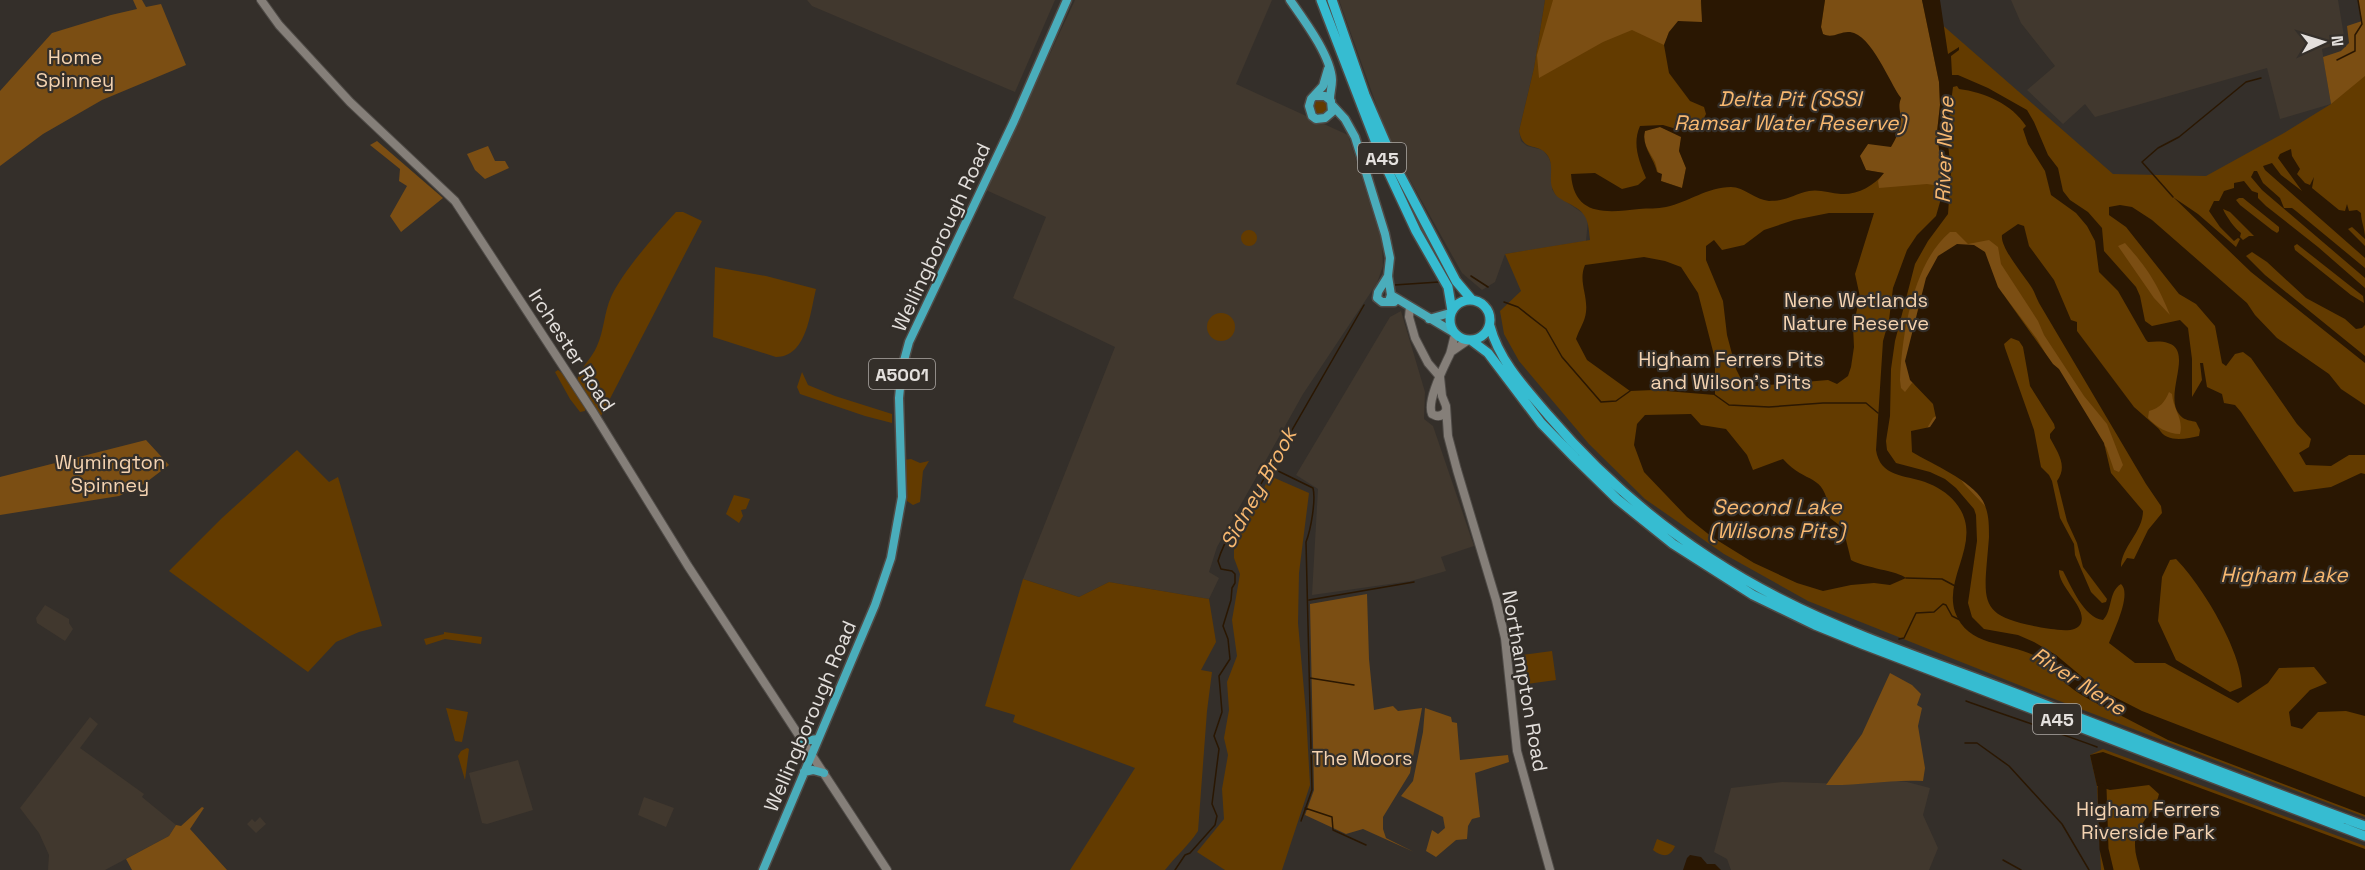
<svg xmlns="http://www.w3.org/2000/svg" width="2365" height="870" font-family="'Space Grotesk',sans-serif">
	<style>
		.built { fill: #41382e }
		.green { fill: #633b00 }
		.forest { fill: #7b4e13 }
		.water { fill: #2a1702; fill-rule: evenodd }
		.lines { fill: none; stroke-linecap: round; stroke-linejoin: round }
		.stream { stroke: #2a1702; stroke-width: 1.5 }
		.river { stroke: #2a1702; stroke-width: 9 }
		.secondary-casing { stroke: #4f4b47; stroke-width: 10 }
		.primary-casing { stroke: #4f4b47; stroke-width: 11 }
		.trunk-casing { stroke: #4f4b47; stroke-width: 12 }
		.secondary { stroke: #857f79; stroke-width: 8 }
		.primary { stroke: #4aadbb; stroke-width: 8 }
		.trunk { stroke: #36bcd1; stroke-width: 9 }
		.labels { text-anchor: middle; dominant-baseline: central; stroke-width: 4.5; stroke-linejoin: round; paint-order: stroke }
		.shield { fill: #342f2a; stroke: #afaba7; stroke-width: 1.5 }
		.shield-label { font-size: 18px; font-weight: bold; fill: #e4e0dd }
		.park-label { font-size: 20px; fill: #f4d3b1; stroke: #342f2a }
		.street-label { font-size: 20px; fill: #e4e0dd; stroke: #342f2a }
		.water-label { font-size: 21px; font-style: italic; fill: #f8b870; stroke: #342f2a }
	</style>
	<rect width="100%" height="100%" fill="#342f2a"/>
	<path class="built" d="M807,0h248l-40,92 -203,-86z
		M1075,0h197l-36,84 112,51 34,107 1,24 -6,17 -74,111 -86,153 -8,25 10,6 -10,21 -100,-17 -30,15 -56,-18 92,-232 -102,-49 33,-81 -60,-27z
		M1339,0h206l-11,68 -15,63 2,10 6,5 16,4 6,8 3,8v23l3,5 29,20 4,6 -2,21 -81,13 -10,28 -13,8 -20,-17 -71,-127z
		M2011,0h327l7,42 -23,7 9,55 -51,15 -13,-51 -172,49 -10,-13 -22,20 -36,-34 28,-24 -34,-43z
		M1401,311l24,81 -1,27 9,7 41,120 -33,11 5,14 -35,10 -99,14 6,-106 -22,-14 94,-158z
		M45,605l24,14v4l4,6 -8,12 -28,-18 -1,-5z
		M90,717l8,7 -18,24 64,46 -2,3 34,28 -7,11 -64,34h-57l1,-15 -10,-22 -19,-25z
		M518,760l15,50 -46,14 -5,-1 -13,-50z
		M1888,780l19,2 23,6 -7,27 15,33 -9,22h-198l-4,-11 -13,-7 17,-64 51,-6 70,2z
		M644,797l30,11 -8,19 -28,-12z
		M260,817l6,7 -10,9 -9,-9 5,-5 3,3z"/>
	<path class="green" d="M1545,0h377l2,9 189,165 93,2 78,-43 47,-29 25,-55 6,-27 -4,-22h7v817l-316,-120 -241,-96 -84,-47 -79,-55 -56,-55 -70,-83 -15,-27 -4,-23 21,-20 -16,-37 85,-14c-2,-24 -4,-28 -26,-39 -4,-3 -8,-4 -10,-9 -7,-11 1,-25 -6,-36 -10,-15 -24,-2 -29,-25l15,-63z
		M1312 107a8 8 0 1 1 16 0a8 8 0 1 1-16 0Z
		M676,212h7l19,9 -102,197 -23,-36c1,-13 15,-23 20,-36 7,-15 7,-33 14,-49 12,-26 45,-63 65,-85z
		M1241 238a8 8 0 1 1 16 0a8 8 0 1 1-16 0Z
		M715,267l51,9 50,13c-6,24 -9,68 -40,68l-63,-20z
		M1207 327a14 14 0 1 1 28 0a14 14 0 1 1-28 0Z
		M558,370l5,4 22,33v4l-5,1 -10,-13 -15,-27z
		M802,372l6,13 27,11 57,18v9l-27,-7 -65,-22 -3,-7z
		M297,450l32,32 9,-5 44,149 -23,6 -23,10 -28,30 -139,-101 53,-53z
		M911,459l9,4 9,-2 -6,10 -3,31 -7,3 -6,-4 -3,-41z
		M1270,476l39,17 -10,80 -1,50 8,90 4,72 -28,85h-57l-28,-18 27,-33 -2,-30 6,-34 -4,-17 5,-28 -2,-28 10,-26 -5,-36 8,-46 -6,-16v-13z
		M734,495l16,4 -4,10 -5,1 2,6 -4,7 -13,-9z
		M1023,579l56,18 30,-15 100,17 7,43 -15,28 11,2 -5,39 -9,120c-10,15 -22,25 -33,39h-95l65,-102 -122,-46 2,-7 -30,-9z
		M444,632l38,5 -1,7 -36,-5 -19,6 -2,-6 20,-5z
		M1552,651l4,29 -29,4 -4,-29z
		M446,708l22,4 -6,30 -7,-1z
		M467,748l2,1 -4,31 -7,-24 3,-5z
		M2103,749l262,97v24h-264l-4,-84 -7,-31z
		M1657,839l18,7c-5,12 -13,11 -22,4z"/>
	<path class="forest" d="M133,0h9l4,7 15,-3 25,61 -84,35 -59,34 -43,32v-75l52,-58 59,-18 26,-6z
		M1553,0h148c-1,8 2,14 1,22h-11l-22,10 -5,13 -32,-15 -29,12 -64,36 -2,-23z
		M1825,0h97l17,82 1,23 -3,27 5,42 -1,12 -14,-2 -48,4 -1,-7 5,-8 -17,-3 -7,-14 9,-12h12l21,-25 -3,-12 3,-9 -51,-66 -21,5 -6,-3 -2,-7z
		M2358,0h7v76l-34,28 -8,-47 18,-6 8,-8 -2,-17 15,-5z
		M1660,127l22,9 -3,15 7,17 -4,20 -21,-7c-3,-6 -4,-13 -6,-19 -5,-10 -14,-19 -10,-31z
		M377,141l66,57 -42,34 -11,-16 17,-30 -8,-5 1,-12 -30,-24z
		M488,146l7,15h10l4,7 -24,11 -10,-9 -8,-16z
		M1950,232h6l12,12 21,-4 9,7 3,17 37,57 6,14 40,61 23,28 16,41 -4,7 -5,-2 -8,-23 -11,-9 -58,-99 -34,-45 -17,213 -22,-23 -38,-54 7,-12 10,-7 -24,-25 -7,-3 -7,9 -4,-4 -1,-8c2,-46 13,-117 50,-148z
		M2125,243c23,26 32,40 45,72l-16,-17 -36,-52z
		M2169,392l3,2c1,15 12,25 8,40 -12,0 -24,-7 -32,-16l1,-7c11,-3 16,-9 20,-19z
		M146,440l23,25 -25,19 -25,12 -119,19v-38z
		M1367,594l2,65 5,51 19,-4 5,5 24,-3 -12,65 -27,44v12l3,9 28,14 -51,-23 -17,5 -41,-19 9,-25 -4,-186z
		M1890,673l22,12 9,9 -4,11 5,3 -4,18 7,42 -2,13c-33,-2 -65,5 -97,4l36,-51z
		M1425,708l26,9 1,5 5,1 3,37 48,-5 1,7 -34,11 5,44 -8,2 -4,7 -1,13 -11,1 -20,17 -10,-6 6,-21 6,4 7,-6 -2,-11 -42,-21 12,-15 10,-49z
		M202,807l2,1 -14,21 37,41h-95l-6,-11 43,-23 7,-11 5,1z"/>
	<path class="water" d="M1701,0h124l-4,27 2,7c10,5 17,-3 27,-2 22,3 39,50 51,66 -3,8 -1,12 0,20 0,10 -5,21 -10,29l-23,-3 -8,12 6,14 18,3c-10,13 -27,22 -43,21 -11,-1 -22,-5 -32,-3 -15,3 -21,10 -40,10 -13,-1 -25,-14 -38,-14 -24,0 -42,15 -65,20 -9,2 -18,1 -27,2 -34,4 -65,7 -68,-35l24,-1 27,16 16,-4 8,-7c-7,-17 -14,-34 -6,-52l23,-1 10,3 29,-6 4,-8 -2,-7 -14,-6 -21,-28 -5,-28 5,-13 9,-11 24,1zM1660,127l21,10 -2,14 7,17 -4,20 -21,-7 1,-7 -5,-2c-3,-14 -16,-26 -12,-41z
		M1922,0h18l8,54 11,-7v3l-8,6 1,19h6l30,13 39,22 7,12 14,33 10,13 5,23 7,9 18,12 14,16 2,23 32,36 4,9 5,25 7,5 28,-6 8,8 4,31v38l10,-17 -2,-17h3l4,24 15,7 2,9 11,2 6,7 53,80 37,-5 30,-14 4,1v242l-19,-5 -28,1 -16,17 -11,-3 -2,-14 21,-22 17,-7 -13,-16 -35,1 -11,15 -30,20 -73,-40h-30l-26,-20c5,-13 23,-49 12,-59 -13,8 -8,26 -18,36 -19,-2 -32,-34 -40,-49l-4,-1c-1,17 28,37 22,53 -4,10 -21,7 -30,6 -77,-12 -67,-24 -62,-92 0,-13 0,-24 -6,-36 -12,-21 -51,-37 -71,-49l-1,-21 19,-4 6,-9 -3,-14 -23,-24 -5,-19 21,-83 12,-22 19,-12 17,1 11,7 13,35 55,77 6,5 45,74 7,30 32,38c0,21 -22,36 -22,56l6,-9 7,1 14,-29 14,-17 -1,-7 -15,-22 -107,-181c-3,-6 -5,-13 -9,-18 -8,-12 -30,-38 -28,-50l16,-11 6,2 5,20 25,34 17,40 6,2v9l57,76 25,22c7,14 27,10 40,7l1,-6 -4,-8c-4,-1 -10,-2 -13,-4 -28,-21 27,-83 -35,-76l-2,-2 -28,-49 -19,-19 -4,-31 -8,-15 -11,-13 -25,-18 -6,-24 -17,-27 -5,-15 3,-3c-14,-22 -42,-34 -67,-37l-2,-3 -4,1 -6,47 4,38 -3,42 -20,27 -13,23 -20,77 -4,28 -1,47 -4,25 1,9 9,13 34,9 15,7 11,9 18,21 2,6 1,26 -9,62 4,14 12,12 34,6 16,7 22,13 37,31 49,25 223,86v18l-197,-75 -52,-27 -3,1 -1,-3c-14,-7 -31,-15 -43,-25 -11,-8 -18,-20 -30,-28 -28,-17 -71,-9 -84,-46 -12,-37 31,-73 0,-110 -7,-9 -19,-16 -30,-20 -20,-7 -45,-5 -49,-32l7,-109 6,-21 4,-32 14,-38 10,-15 19,-19 4,-14 2,-28 -5,-42 3,-27 -1,-23zM2011,338l8,3 4,6 7,39 24,38 1,4 -5,6v4c8,15 18,28 7,43l10,40 10,22 6,24 24,32 -1,3 -4,1 -11,-11 -16,-37 -1,-11 -14,-26 -8,-37 -3,-6 -8,-8 -7,-37 -29,-82 -1,-4zM2176,559c25,25 66,92 66,128l-12,5 -54,-32 -18,-39 4,-44 8,-17z
		M2291,149l1,7 8,13 -3,5 8,9 5,2 4,-8 -2,11 27,22 6,1 2,-7 2,7 8,-1 4,3c0,9 4,15 4,26l-13,-12 -4,2 17,17v12l-100,-88 -2,-4 9,-3 9,12 21,16 -24,-33 2,-4z
		M2254,171h3l6,12 17,15 4,10h8l4,3 69,57v10l-103,-88 -11,-13z
		M2244,181l8,10 6,2v5l8,8 52,41 47,41v37l-3,3 -6,1 -11,-10 -39,-21 -39,-36 -15,-10 -6,4 19,19 100,81v7l-114,-91 -78,-75 25,17 38,33 4,-8 -2,-1 -4,3 -14,-14 -11,-16 5,-10h5l5,-10 10,-3v-5zM2239,198h4l36,29v4l-2,2 -5,-3 -32,-25 -4,-5zM2223,209l7,3 24,24h-5l-6,4 -3,-3 1,-4c-6,-4 -15,-17 -18,-24zM2297,244l66,52 1,7 -13,-8 -56,-45 -1,-4z
		M2120,205l12,2 20,13 95,83 8,12 22,23 52,36 12,15 24,16v50h-16l-18,11 -25,-1 -7,-12 10,-6 2,-8 -14,-15 -46,-66 -8,-6 -8,2 -9,12 -4,-3 -7,-37 -19,-22 -17,-10 -53,-67 -17,-12v-8z
		M1829,213h45l-19,61 5,23 -7,29 1,21 -3,20 -3,9 -11,8 -9,-4 -83,7 -9,-18 -9,-34 -4,-34 -17,-41v-14l8,-6 8,10 22,-5 20,-15 30,-10z
		M1644,257l21,4 16,6 17,26 17,66v36l-61,-5 -24,1 -43,-31 -11,-21c3,-10 9,-17 10,-27 2,-17 -8,-31 -1,-47z
		M1691,414l10,11 25,4 21,26 6,15 30,-11c25,28 43,11 47,59l13,10 8,32c14,8 47,11 55,18l-16,7 -16,-2 -23,2 -28,6 -26,-8 -43,-20 -42,-26 -25,-20 -43,-45 -10,-27 3,-21 8,-9z
		M2103,752l262,97v21h-225c-2,-8 -5,-16 -5,-24 -1,-20 20,-33 24,-52l-10,-9 -39,5 -13,-4 -7,-31z
		M1690,855l11,2 6,7h8l6,6h-38l4,-12z"/>
	<g class="lines">
		<path class="stream" d="M2337,60l18,-9v-16l7,-11 -4,-24
			M2173,197l-31,-35 16,-14 21,-11 67,-55 15,-4
			M1471,276l17,11
			M1394,285l45,-3
			M1504,302l14,5 28,22 16,28 39,45 15,-1 14,-10
			M1715,395l14,10 40,2 54,-4h43l12,10
			M1272,465l2,4 39,19c3,12 -2,41 -7,54l6,248 -11,31
			M1906,578l36,1 15,8
			M1309,600l105,-18
			M1899,639l5,-1 12,-25 18,-1 9,-8 3,1 6,11 8,4
			M1310,678l44,7
			M1966,701c44,16 88,30 131,46
			M1965,743h12l32,23 53,58 27,46
			M1305,808l27,9 1,13 33,15
			M2003,860l18,10
			M1175,870l10,-15 5,-2 25,-28 2,-9 -5,-12 7,-55 -5,-13 8,-24 -3,-36 11,-17 -2,-20 -5,-13 8,-26 1,-12 3,-5v-9l-3,-3 -11,-2 -3,-8c6,-21 23,-46 36,-65l110,-191"/>
		<path class="river" d="M2102,788l2,61 5,21"/>
		<defs>
			<path id="secondary" d="M261,0l18,25 71,77 105,99 138,211 95,154 199,304
				M1410,307l-1,10 6,21 13,25 12,14 2,19 4,10 2,30 9,34 39,130 9,38 12,113 33,119
				M1451,352l16,-11
				M1446,411c-4,6 -9,6 -14,3 -6,-13 12,-47 18,-60 2,-6 3,-13 5,-19"/>
			<path id="primary" d="M1290,0c14,20 41,56 42,80 0,7 -2,13 -2,19
				M1315,96h10l6,5 1,11 -7,6 -9,1 -4,-3 -3,-10 2,-7 12,-13 5,-17
				M1333,106l12,13 10,18 30,97 5,24 -2,18 3,19 -2,6
				M1388,276l-10,16 -1,6 5,4h12
				M1391,295l62,37
				M1429,319l21,-6
				M803,741l15,-2
				M804,772l9,-2 11,3
				M763,870l112,-265 16,-47 11,-61 -3,-99 3,-30 7,-26 105,-221 53,-121"/>
			<path id="trunk" d="M1321,0l60,156 35,75 32,56 4,24
				M1332,0l33,95 32,74 59,112 16,19
				M1450 320a20 20 0 1 1 40 0a20 20 0 1 1-40 0Z
				M1490,326c9,35 36,63 59,90 64,75 142,137 230,182 76,39 158,65 236,95 117,45 233,90 350,133
				M1472,341l16,12 53,70 34,35 42,41 56,45 80,51 62,30 47,19 503,192"/>
		</defs>
		<use href="#secondary" class="secondary-casing"/>
		<use href="#primary" class="primary-casing"/>
		<use href="#trunk" class="trunk-casing"/>
		<use href="#secondary" class="secondary"/>
		<use href="#primary" class="primary"/>
		<use href="#trunk" class="trunk"/>
	</g>
	<g class="labels">
		<g class="shield">
			<rect x="1358" y="143" width="48" height="30" rx="4.5"/>
			<rect x="869" y="359" width="66" height="30" rx="4.5"/>
			<rect x="2033" y="704" width="48" height="30" rx="4.5"/>
		</g>
		<g class="shield-label">
			<text x="1382" y="158">A45</text>
			<text x="902" y="374">A5001</text>
			<text x="2057" y="719">A45</text>
		</g>
		<g class="park-label">
			<text x="75" y="57">Home<tspan x="75" dy="23">Spinney</tspan></text>
			<text x="1856" y="300">Nene Wetlands<tspan x="1856" dy="23">Nature Reserve</tspan></text>
			<text x="1731" y="359">Higham Ferrers Pits<tspan x="1731" dy="23">and Wilson's Pits</tspan></text>
			<text x="110" y="462">Wymington<tspan x="110" dy="23">Spinney</tspan></text>
			<text x="1362" y="758">The Moors</text>
			<text x="2148" y="809">Higham Ferrers<tspan x="2148" dy="23">Riverside Park</tspan></text>
		</g>
		<g class="street-label">
			<text transform="translate(941 237) rotate(-65)">Wellingborough Road</text>
			<text transform="translate(572 350) rotate(57)">Irchester Road</text>
			<text transform="translate(1525 681) rotate(80)">Northampton Road</text>
			<text transform="translate(810 716) rotate(-67)">Wellingborough Road</text>
		</g>
		<g class="water-label">
			<text x="1790" y="98">Delta Pit (SSSI<tspan x="1790" dy="24">Ramsar Water Reserve)</tspan></text>
			<text transform="translate(1944 150) rotate(-88)">River Nene</text>
			<text transform="translate(1258 488) rotate(-61)">Sidney Brook</text>
			<text x="1777" y="506">Second Lake<tspan x="1777" dy="24">(Wilsons Pits)</tspan></text>
			<text x="2284" y="574">Higham Lake</text>
			<text transform="translate(2079 681) rotate(33)">River Nene</text>
		</g>
	</g>
	<g transform="translate(2323 42) rotate(86)" stroke="#342f2a" stroke-width="4.5" paint-order="stroke">
	<path d="M0-4.5L10 22L0 15L-10 22Z" fill="#e4e0dd"/>
	<text y="-9" font-size="16" font-weight="bold" text-anchor="middle" fill="#e4e0dd">N</text>
	</g>
</svg>
